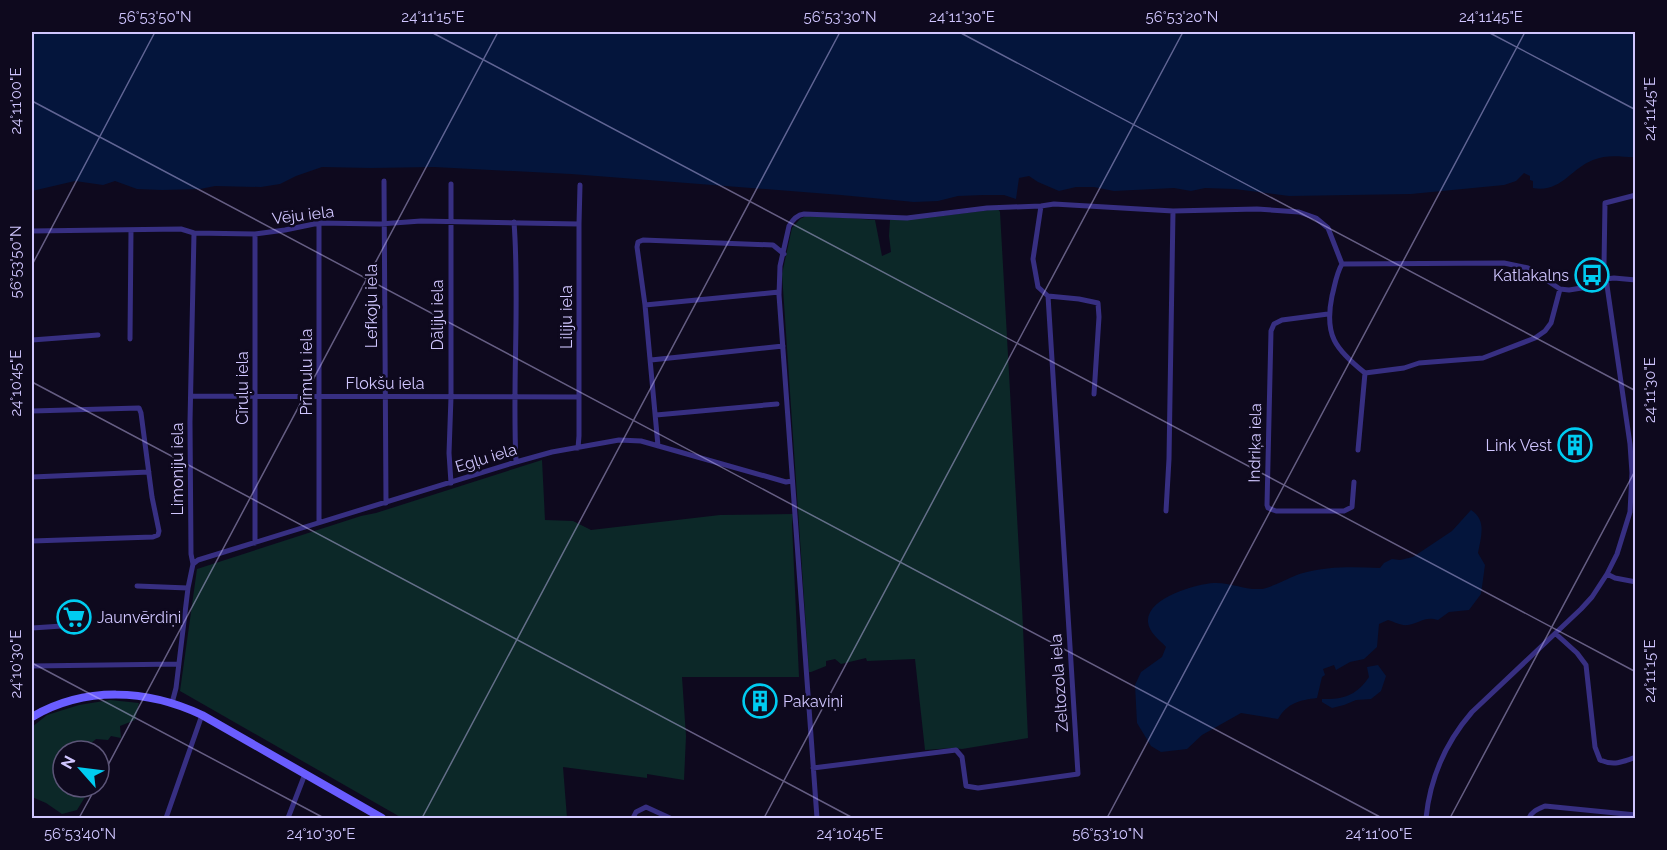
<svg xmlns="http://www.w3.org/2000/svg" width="1667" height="850" font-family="Raleway,sans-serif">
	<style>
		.green { fill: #0c2828 }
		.water { fill: #04153c }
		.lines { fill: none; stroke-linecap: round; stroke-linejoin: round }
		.street { stroke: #372f82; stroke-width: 5 }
		.secondary { stroke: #6a5dff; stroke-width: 8 }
		.ticks { fill: none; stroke: #d0c6ff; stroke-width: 1.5; stroke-opacity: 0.45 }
		.labels { text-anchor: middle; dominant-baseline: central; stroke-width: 5; stroke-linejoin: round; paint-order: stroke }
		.street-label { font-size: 16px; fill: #d0c6ff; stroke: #0e091e }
		.poi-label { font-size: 16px; fill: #d0c6ff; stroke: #0e091e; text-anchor: end }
		.neatline { fill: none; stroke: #d0c6ff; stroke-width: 2 }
		.ticks-label { font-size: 15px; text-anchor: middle; fill: #d0c6ff }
	</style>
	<rect width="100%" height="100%" fill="#0e091e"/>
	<path class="green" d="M998,209l2,3 22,394 6,132 -66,11 -10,-1 -27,2 -10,-91 -48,2 -1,-3 -25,6 -6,-5 -9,2v5l-15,6h-2l-27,-398 10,-46 8,-9 8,-4 67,5 7,36 9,-4 -2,-16 1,-16 43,-3z
		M542,460l3,60 28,1 18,9 129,-15 73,-1 -1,11 7,152h-117l4,59 -2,44 -37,-6v4l-84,-11 4,51h-165l-222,-127 17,-122 164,-53 15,-3z
		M110,700l29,3 -4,17 -15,6 1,12 -10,-2 -3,4 -12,-1 -7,6 2,6h-28v36h18l4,10 -8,13 -15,4 -16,-11 -14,-6v-70l15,-12 32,-10z"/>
	<path class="water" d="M32,32h1603v125c-16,0 -27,-3 -42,3 -23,9 -32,33 -60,28v-7l-3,-1v-4l-6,-3 -8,8 -12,4 -93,9 -122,2 -54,-7 -30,-1 -14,3 -17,-3 -60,3 -20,-4h-18l-17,4 -21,-9 -9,-6 -10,2 -3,21 -12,-4h-21l-25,1 -20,5 -24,1 -73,-7 -270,-21 -137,-7 -63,1 -49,-1 -26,9 -16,8 -19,3 -46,-1 -15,3 -38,1 -25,-1 -22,-8 -12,4 -28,-4 -43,10z
		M1471,510c16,10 10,27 7,43l7,12 -4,29 -12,16 -20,2 -11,8c-14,-4 -17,3 -30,5 -7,1 -13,-3 -20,-5l-9,4 -2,23 -13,12 -14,3 -14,8 -2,-5 -11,4 2,6 -3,2 -5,21c-17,2 -30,5 -39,21l-37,-6 -39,22 -15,14 -26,3 -10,-6 -14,-23 -2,-38 6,-13 21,-15 4,-10c-6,-7 -17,-14 -18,-25 -2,-24 48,-38 66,-39 15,-1 31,7 46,6 10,0 31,-13 43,-16 25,-7 51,-6 77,-5l4,-5 8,-4 8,1 13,-3 39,-26z
		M1378,665l8,11 -5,15 -10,8 -15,1 -12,5 -12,3 -10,-6v-3c21,1 35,-4 47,-22l-2,-10z"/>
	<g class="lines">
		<path class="street" d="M384,181l2,322
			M1041,206l-8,53 5,28 10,9
			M514,222c6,79 -2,160 2,240
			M32,231l149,-2 13,4 61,1 30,-4 34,-7 61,1 41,-3 158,3
			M1342,264l162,-1 24,5 32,21 9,1 38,-6
			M1342,264c-6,10 -7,21 -10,32 -8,39 3,53 33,77
			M1606,279l8,-1 22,2
			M1048,296l31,3 19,4 1,14 -5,77
			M645,305l134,-13
			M1328,314l-46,6 -8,4 -3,7 -4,174 1,3 8,3h68l8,-4 2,-25
			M130,339l1,-109
			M32,340l66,-5
			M651,360l132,-14
			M1365,373l39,-5 15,-5 64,-5 52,-20 10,-7 6,-8 9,-34
			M191,396l388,1
			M32,411l107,-3 2,5 11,84 7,34 -1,4 -5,2 -121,4
			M656,415l121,-11
			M658,446l-13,-141 -8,-58 1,-5 5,-2 130,5 11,9
			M578,448l1,-12v-212l1,-39
			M1358,450l7,-77
			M32,477l117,-5
			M451,483l-2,-30 2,-56v-213
			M1166,511l3,-52 4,-248
			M319,522v-299
			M255,543v-309
			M193,564l5,-4 318,-98 36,-10 67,-12 22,1 145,41 6,-1
			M1607,574l8,4 21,4
			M137,586l51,2
			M32,628l30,-2
			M1556,634l21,19 9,12 9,82 5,13c14,6 23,2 36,-3
			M32,666l147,-2
			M172,703l4,-15 12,-100 5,-24 -2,-10 -1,-132 4,-189
			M813,768l143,-18 6,7 4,29 12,2 100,-14 -30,-478
			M166,818l36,-103
			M288,818l17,-44
			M633,818l3,-6 10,-5 24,11
			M817,818l-38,-523 1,-29 9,-40c4,-7 8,-11 15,-12l103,4 80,-10 54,-2 13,-2 119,7 84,-2 42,3 17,6 12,10 14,36
			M1426,818c4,-39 20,-76 46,-106l109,-103 11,-12 15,-23 10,-20 13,-42 2,-39 -2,-29 -26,-179 1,-62 31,-8
			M1529,818c3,-7 9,-9 16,-12l91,9"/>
		<path class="secondary" d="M32,717c53,-31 115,-28 170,-2l180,103"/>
	</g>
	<path class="ticks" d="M431,32l1205,640M959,32l677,359M1488,32l148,78M32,101l1350,717M32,265l123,-233M32,382l821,436M32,663l292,155M99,782l399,-750M79,818l17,-31M422,818l418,-786M764,818l419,-786M1107,818l418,-786M1450,818l186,-349"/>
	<defs>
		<symbol id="bus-ring" viewBox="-11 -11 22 22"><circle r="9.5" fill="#0e091e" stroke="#00ccf1" stroke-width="1.5"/><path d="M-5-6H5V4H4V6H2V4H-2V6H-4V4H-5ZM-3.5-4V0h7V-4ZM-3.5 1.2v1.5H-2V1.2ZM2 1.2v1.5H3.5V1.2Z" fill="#00ccf1"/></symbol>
		<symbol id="building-ring" viewBox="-11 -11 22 22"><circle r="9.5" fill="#0e091e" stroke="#00ccf1" stroke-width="1.5"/><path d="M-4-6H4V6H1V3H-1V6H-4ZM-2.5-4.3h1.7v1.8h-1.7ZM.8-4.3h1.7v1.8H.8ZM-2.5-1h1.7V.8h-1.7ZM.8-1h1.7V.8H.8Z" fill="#00ccf1"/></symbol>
		<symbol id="supermarket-ring" viewBox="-11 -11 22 22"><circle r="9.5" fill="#0e091e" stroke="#00ccf1" stroke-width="1.5"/><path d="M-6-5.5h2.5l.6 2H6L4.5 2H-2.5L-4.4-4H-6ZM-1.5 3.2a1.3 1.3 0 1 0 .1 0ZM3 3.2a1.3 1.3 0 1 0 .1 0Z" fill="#00ccf1"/></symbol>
	</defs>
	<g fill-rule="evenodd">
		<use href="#bus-ring" x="1573" y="256" width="38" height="38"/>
		<use href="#building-ring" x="1556" y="426" width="38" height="38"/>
		<use href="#supermarket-ring" x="55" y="598" width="38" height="38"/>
		<use href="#building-ring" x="741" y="682" width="38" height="38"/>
	</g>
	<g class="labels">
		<g class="street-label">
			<text transform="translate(303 215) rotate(-7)">Vēju iela</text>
			<text transform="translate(371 306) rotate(-90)">Lefkoju iela</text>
			<text transform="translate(437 315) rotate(-90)">Dāliju iela</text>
			<text transform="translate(566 317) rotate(-90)">Liliju iela</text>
			<text transform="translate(306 372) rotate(-90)">Prīmulu iela</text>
			<text x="385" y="383">Flokšu iela</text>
			<text transform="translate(242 388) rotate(-90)">Cīruļu iela</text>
			<text transform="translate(1255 443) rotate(-89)">Indriķa iela</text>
			<text transform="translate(486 458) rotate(-17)">Egļu iela</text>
			<text transform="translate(177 469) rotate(-90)">Limoniju iela</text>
			<text transform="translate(1059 683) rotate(-94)">Zeltozola iela</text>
		</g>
		<g class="poi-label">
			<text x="1569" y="275">Katlakalns</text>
			<text x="1552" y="445">Link Vest</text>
			<text x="97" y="617" text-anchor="start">Jaunvērdiņi</text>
			<text x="783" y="701" text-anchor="start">Pakaviņi</text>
		</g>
	</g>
	<rect width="1667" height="850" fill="none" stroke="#0e091e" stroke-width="66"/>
	<g transform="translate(81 769) rotate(298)"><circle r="28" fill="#0e091e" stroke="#5c5578" stroke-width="1.5"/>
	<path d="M0-4.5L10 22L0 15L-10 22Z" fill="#00ccf1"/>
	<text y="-9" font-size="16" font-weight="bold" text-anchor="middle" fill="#d0c6ff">N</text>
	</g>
	<rect x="33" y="33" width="1601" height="784" class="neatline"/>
	<g class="ticks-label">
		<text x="155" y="22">56°53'50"N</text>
		<text x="433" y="22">24°11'15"E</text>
		<text x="840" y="22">56°53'30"N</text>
		<text x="962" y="22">24°11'30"E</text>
		<text x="1182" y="22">56°53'20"N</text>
		<text x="1491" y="22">24°11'45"E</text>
		<text transform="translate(16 101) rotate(-90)" y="5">24°11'00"E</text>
		<text transform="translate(1650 109) rotate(-90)" y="5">24°11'45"E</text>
		<text transform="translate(16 262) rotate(-90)" y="5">56°53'50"N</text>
		<text transform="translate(16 383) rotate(-90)" y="5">24°10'45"E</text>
		<text transform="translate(1650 390) rotate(-90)" y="5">24°11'30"E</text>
		<text transform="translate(16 664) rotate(-90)" y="5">24°10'30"E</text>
		<text transform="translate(1650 671) rotate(-90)" y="5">24°11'15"E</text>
		<text x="80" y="839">56°53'40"N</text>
		<text x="321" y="839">24°10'30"E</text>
		<text x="850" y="839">24°10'45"E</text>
		<text x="1108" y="839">56°53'10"N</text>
		<text x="1379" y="839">24°11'00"E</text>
	</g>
</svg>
